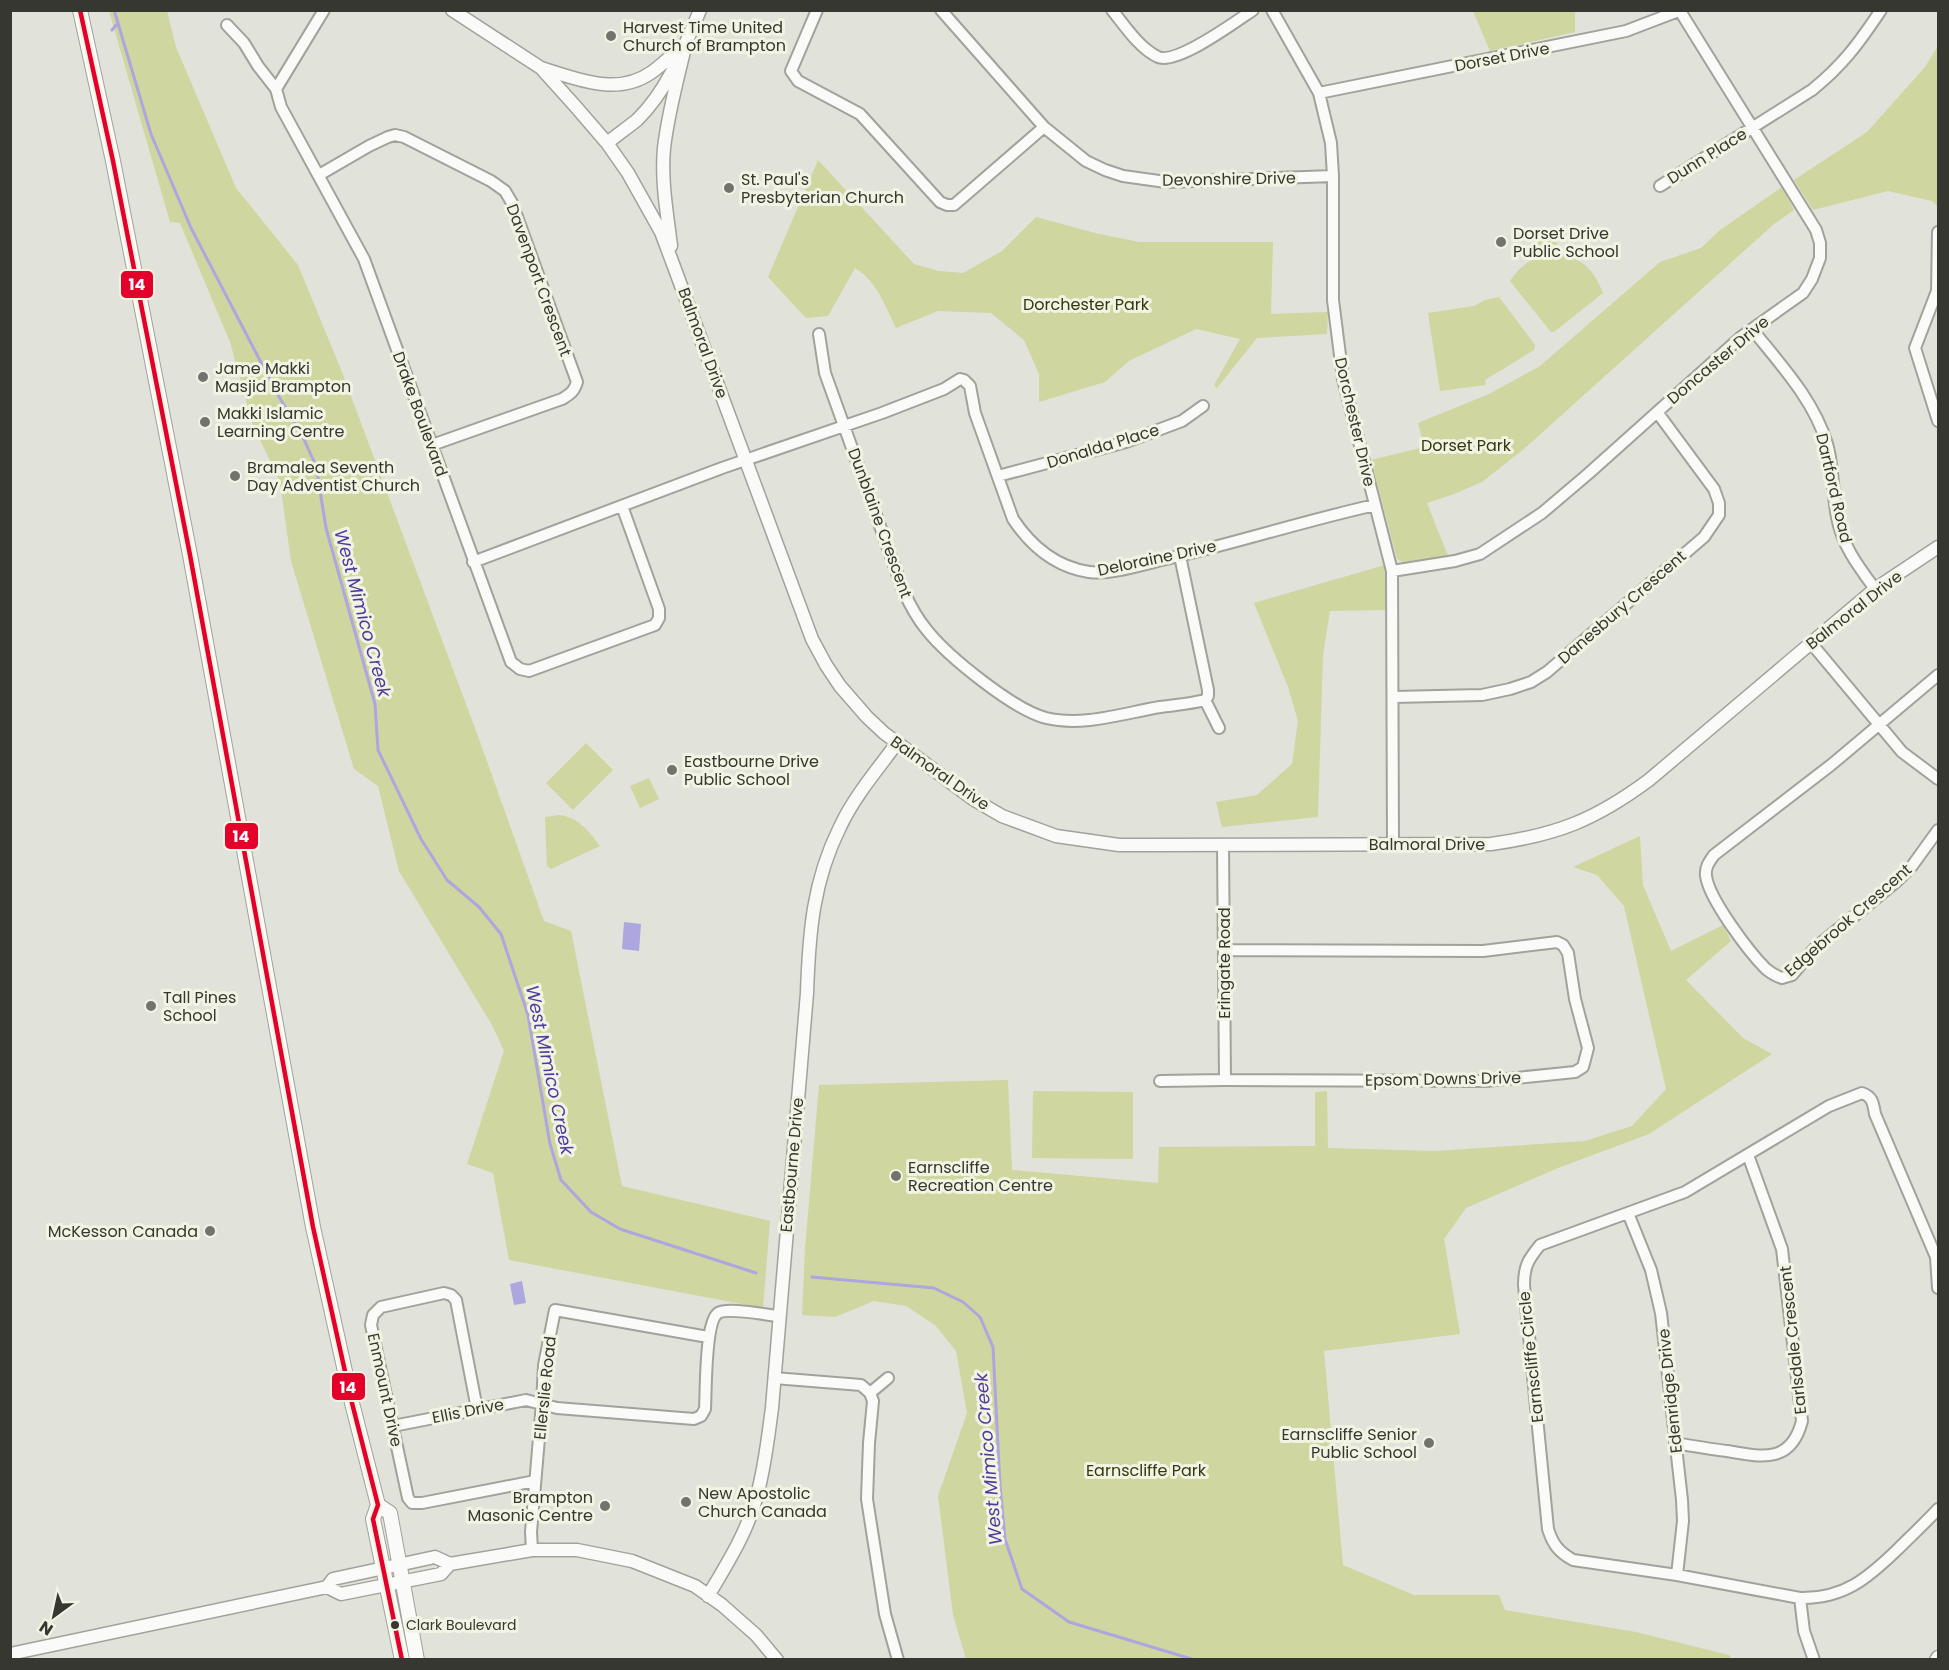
<svg xmlns="http://www.w3.org/2000/svg" width="1949" height="1670" font-family="Poppins,sans-serif">
	<style>
		.green { fill: #d0d69f }
		.water { fill: #ada6df }
		.lines { fill: none; stroke-linecap: round; stroke-linejoin: round }
		.stream { stroke: #ada6df; stroke-width: 3 }
		.minor-casing { stroke: #a1a29b; stroke-width: 14 }
		.tertiary-casing { stroke: #a1a29b; stroke-width: 15 }
		.secondary-casing { stroke: #a1a29b; stroke-width: 16 }
		.minor { stroke: #fafbf9; stroke-width: 10 }
		.tertiary { stroke: #fafbf9; stroke-width: 12 }
		.secondary { stroke: #fafbf9; stroke-width: 14 }
		.bus-1-casing { stroke: #f1f4e3; stroke-width: 9 }
		.bus-1 { stroke: #e4002b; stroke-width: 4.5 }
		.poi-dot { fill: #72736c; stroke: #f1f4e3; stroke-width: 2 }
		.bus-dot { fill: #363730; stroke: #f1f4e3; stroke-width: 2 }
		.labels { text-anchor: middle; dominant-baseline: central; stroke-width: 6; stroke-linejoin: round; paint-order: stroke }
		.bus-label { font-size: 14px; fill: #363730; stroke: #f1f4e3; text-anchor: start }
		.poi-label { font-size: 16px; fill: #363730; stroke: #f1f4e3; text-anchor: start }
		.street-label { font-size: 16px; fill: #363730; stroke: #f1f4e3 }
		.park-label { font-size: 16px; fill: #34380e; stroke: #f1f4e3 }
		.water-label { font-size: 18px; font-style: italic; fill: #513a9e; stroke: #f1f4e3 }
		.line-badge { stroke: #f1f4e3; stroke-width: 2 }
		.badge-label { font-size: 16px; text-anchor: middle; font-weight: bold; fill: #fff }
	</style>
	<rect width="100%" height="100%" fill="#e1e2da"/>
	<path class="green" d="M109,11h58l9,36 60,141 62,77 44,107 137,367 65,182 27,10 51,255 148,35 -7,87 -254,-48 -16,-87 -26,-9 37,-113 -12,-26 -93,-154 -21,-85 -24,-17 -63,-208 -11,-79 -27,-57 -23,-83 -50,-119 -10,-1z
		M1473,11h102v21l-85,19z
		M1938,46v161l-6,-6 -44,-10 -75,19 -19,-30 73,-48 58,-65z
		M818,160l96,104 25,7 24,2 39,-22 34,-34 59,16 44,9h134l-2,72 57,-2 -1,22 -70,4 -40,50 -3,-3 26,-46 -44,-10 -67,32 -24,21 -66,20v-28l-15,-34 -33,-27 -53,-2 -42,17c-10,-21 -20,-48 -41,-60l-27,48 -22,2 -38,-41z
		M1782,187l12,23 -20,14 -249,224 -43,34 -28,12 -27,9 21,53 -45,6 -6,-3 -26,-99 53,-13 -6,-24 71,-29 51,-28 120,-104 41,-14 19,-18z
		M1556,239l2,11 -1,3 -16,2 -3,-5v-9z
		M1561,254c24,7 33,16 42,39l-49,39h-3l-41,-51c15,-22 26,-24 51,-27z
		M1499,297l36,48 -1,5 -49,30 1,5 -46,6 -12,-78 46,-7 11,-6z
		M1385,565l2,45 -57,1 -7,44 -5,162 -96,10 -6,-25 41,-7 35,-31 6,-43 -10,-34 -34,-84z
		M586,743l27,27 -40,40 -27,-27z
		M649,778l10,21 -19,9 -10,-22z
		M559,815c19,2 30,16 41,31l-49,23 -4,-3 -2,-49z
		M1640,836l3,49 28,66 52,-26 8,16 -45,39 57,58 29,16 -123,80 -91,34 -92,40 -22,31 16,95 -136,17 19,214 71,30h85l6,15 131,22 93,23 2,4h-765l-13,-44 -15,-119 29,-83 -11,-62 -21,-26 -29,-19 -32,-5 -39,16 -33,-2 3,-66 14,-164 189,-5 4,90 146,13 1,-36 156,-1v-54l12,-1 1,57 107,3 150,-10 47,-15 34,-37 -42,-183 -27,-31 -24,-8z
		M1033,1091l100,1v67l-101,-1z"/>
	<path class="water" d="M624,922l17,2 -2,27 -17,-2z
		M522,1281l4,22 -12,2 -4,-21z"/>
	<g class="lines">
		<path class="stream" d="M114,10l37,124 40,94 87,167 24,40 14,31 10,62 49,176 3,46 43,89 26,41 32,27 22,27 27,81 22,129 11,36 30,32 29,17 136,44
			M112,30l6,-7
			M812,1277l122,11 29,14 17,15 13,30 7,139 5,53 17,50 47,33 126,38"/>
		<defs>
			<path id="minor" d="M817,10l-26,61 7,10 62,33 80,88 7,3h7l90,-78
				M941,10l103,117 42,34 19,9 18,6 43,6 167,-6
				M1112,10c13,16 27,38 46,47 19,8 77,-35 95,-47
				M1272,10l47,83 12,50 2,33v124l10,79 49,192 1,273
				M227,25l17,18 14,23 18,23 5,18 83,152 147,403 9,7 9,2 126,-46 4,-7v-9l-37,-103
				M276,89l48,-79
				M1319,93l307,-62 55,-21
				M319,175l50,-29 19,-9 7,-2 9,2 87,44 14,10 7,12 65,179c-3,10 -7,12 -15,17l-130,46
				M1660,186l152,-96c31,-25 47,-47 69,-80
				M1938,232l-1,59 -22,57 23,73
				M1752,329c28,35 62,71 75,115 7,23 5,49 10,73 5,28 21,49 38,72
				M819,334l6,39 78,217c6,13 13,27 23,39 21,27 88,81 120,89 37,9 78,-5 114,-11 14,-2 30,-3 45,-7l3,-4v-6l-28,-134
				M998,476l128,-34 56,-21 21,-15
				M473,562l249,-94 160,-55 62,-24 16,-10 4,1 6,6 5,27 38,106c18,27 43,48 76,53 21,3 52,-7 73,-12 71,-16 141,-39 213,-55
				M1392,571l63,-10 25,-7 62,-41 46,-39 153,-137 62,-44 9,-14 8,-21v-15l-4,-13 -136,-219
				M1811,643l91,109 36,27
				M1938,675l-107,90 -117,90c-5,7 -9,12 -8,21 3,23 43,76 60,93 5,4 10,7 16,9l10,-3 23,-27 82,-67 15,-15 26,-36
				M1394,697l88,-2 28,-6 21,-7 16,-10 157,-135 15,-22v-12l-5,-14 -57,-77
				M1205,700l14,28
				M1223,845l2,235
				M1160,1081l65,-1 261,1 89,-9 8,-5 5,-19 -13,-49 -7,-46 -5,-8 -6,-3 -74,9 -258,-1
				M1628,1213l23,57 10,43 21,187 1,21 -6,54
				M1938,1288l-2,-31 -61,-143c-2,-11 -2,-17 -13,-21l-33,13 -144,86 -145,53c-12,15 -16,21 -16,40l24,244c5,16 11,23 25,31l104,15 123,23c44,1 68,-20 98,-49 13,-13 27,-26 40,-40
				M774,1378l87,7 9,8 3,8 -4,42 -2,56 18,115 13,46
				M870,1393l18,-15
				M477,1409l-21,-109 -5,-5 -7,-2 -63,14 -8,8 -2,10 37,173 4,5h10l113,-22
				M393,1426l133,-26 31,8 137,11 7,-3 4,-7c1,-18 0,-87 13,-96 10,-6 48,2 61,3
				M1675,1443c18,3 35,6 52,8 35,6 64,13 75,-30l-20,-172 -34,-94
				M532,1550l-1,-18 11,-129 2,-38 11,-55 153,27
				M1800,1598l4,33 10,29"/>
			<path id="tertiary" d="M452,10l89,58 35,39 31,36 21,30 33,59 12,32 139,375 14,26 14,21 27,31 17,16 89,66 29,17 54,20 63,9h29l343,-1c66,-9 104,-24 158,-64l226,-191 63,-42
				M541,68c37,11 76,29 111,4 10,-7 19,-16 28,-24
				M607,143c10,-8 20,-15 30,-23 30,-29 47,-72 63,-110
				M671,246c-4,-33 -10,-65 -7,-98 4,-35 14,-71 22,-105
				M327,1587l6,-8 102,-22 15,7 82,-14h45l55,11 63,25 27,19 34,30 21,25
				M708,1596c19,-32 40,-65 49,-101 8,-28 11,-58 15,-87l35,-415c2,-60 6,-112 33,-166 14,-30 37,-57 57,-84
				M10,1654l317,-67 14,7 100,-20 9,-10
				M1936,1660l2,-3"/>
			<path id="secondary" d="M80,10l33,151 77,394 123,672 39,176 26,102 -5,14 29,141
				M378,1505l12,8 27,147"/>
		</defs>
		<use href="#minor" class="minor-casing"/>
		<use href="#tertiary" class="tertiary-casing"/>
		<use href="#secondary" class="secondary-casing"/>
		<use href="#minor" class="minor"/>
		<use href="#tertiary" class="tertiary"/>
		<use href="#secondary" class="secondary"/>
		<defs>
			<path id="bus-1" d="M80,10l33,151 77,394 123,672 39,176 26,102 -5,14 29,141"/>
		</defs>
		<use href="#bus-1" class="bus-1-casing"/>
		<use href="#bus-1" class="bus-1"/>
	</g>
	<g class="poi-dot">
		<circle cx="611" cy="36" r="6"/>
		<circle cx="729" cy="188" r="6"/>
		<circle cx="1501" cy="242" r="6"/>
		<circle cx="203" cy="377" r="6"/>
		<circle cx="205" cy="422" r="6"/>
		<circle cx="235" cy="476" r="6"/>
		<circle cx="672" cy="770" r="6"/>
		<circle cx="151" cy="1006" r="6"/>
		<circle cx="896" cy="1176" r="6"/>
		<circle cx="210" cy="1231" r="6"/>
		<circle cx="1429" cy="1443" r="6"/>
		<circle cx="686" cy="1502" r="6"/>
		<circle cx="605" cy="1506" r="6"/>
	</g>
	<circle class="bus-dot" cx="395" cy="1625" r="5"/>
	<g class="labels">
		<g class="bus-label">
			<text x="406" y="1625">Clark Boulevard</text>
		</g>
		<g class="poi-label">
			<text x="623" y="27">Harvest Time United<tspan x="623" dy="18">Church of Brampton</tspan></text>
			<text x="741" y="179">St. Paul's<tspan x="741" dy="18">Presbyterian Church</tspan></text>
			<text x="1513" y="233">Dorset Drive<tspan x="1513" dy="18">Public School</tspan></text>
			<text x="215" y="368">Jame Makki<tspan x="215" dy="18">Masjid Brampton</tspan></text>
			<text x="217" y="413">Makki Islamic<tspan x="217" dy="18">Learning Centre</tspan></text>
			<text x="247" y="467">Bramalea Seventh<tspan x="247" dy="18">Day Adventist Church</tspan></text>
			<text x="684" y="761">Eastbourne Drive<tspan x="684" dy="18">Public School</tspan></text>
			<text x="163" y="997">Tall Pines<tspan x="163" dy="18">School</tspan></text>
			<text x="908" y="1167">Earnscliffe<tspan x="908" dy="18">Recreation Centre</tspan></text>
			<text x="198" y="1231" text-anchor="end">McKesson Canada</text>
			<text x="1417" y="1434" text-anchor="end">Earnscliffe Senior<tspan x="1417" dy="18">Public School</tspan></text>
			<text x="698" y="1493">New Apostolic<tspan x="698" dy="18">Church Canada</tspan></text>
			<text x="593" y="1497" text-anchor="end">Brampton<tspan x="593" dy="18">Masonic Centre</tspan></text>
		</g>
		<g class="street-label">
			<text transform="translate(1502 57) rotate(-11)">Dorset Drive</text>
			<text transform="translate(1707 156) rotate(-32)">Dunn Place</text>
			<text transform="translate(1229 179) rotate(-1)">Devonshire Drive</text>
			<text transform="translate(539 280) rotate(70)">Davenport Crescent</text>
			<text transform="translate(703 343) rotate(70)">Balmoral Drive</text>
			<text transform="translate(1718 360) rotate(-40)">Doncaster Drive</text>
			<text transform="translate(420 414) rotate(70)">Drake Boulevard</text>
			<text transform="translate(1355 422) rotate(77)">Dorchester Drive</text>
			<text transform="translate(1103 446) rotate(-17)">Donalda Place</text>
			<text transform="translate(1834 488) rotate(77)">Dartford Road</text>
			<text transform="translate(880 523) rotate(70)">Dunblaine Crescent</text>
			<text transform="translate(1157 558) rotate(-12)">Deloraine Drive</text>
			<text transform="translate(1622 607) rotate(-41)">Danesbury Crescent</text>
			<text transform="translate(1854 610) rotate(-38)">Balmoral Drive</text>
			<text transform="translate(940 773) rotate(35)">Balmoral Drive</text>
			<text x="1427" y="844">Balmoral Drive</text>
			<text transform="translate(1848 920) rotate(-41)">Edgebrook Crescent</text>
			<text transform="translate(1224 963) rotate(-90)">Eringate Road</text>
			<text transform="translate(1443 1079) rotate(-1)">Epsom Downs Drive</text>
			<text transform="translate(792 1165) rotate(-85)">Eastbourne Drive</text>
			<text transform="translate(1793 1340) rotate(-96)">Earlsdale Crescent</text>
			<text transform="translate(1531 1357) rotate(-96)">Earnscliffe Circle</text>
			<text transform="translate(545 1388) rotate(-84)">Ellerslie Road</text>
			<text transform="translate(385 1390) rotate(78)">Enmount Drive</text>
			<text transform="translate(1670 1391) rotate(-96)">Edenridge Drive</text>
			<text transform="translate(468 1411) rotate(-11)">Ellis Drive</text>
		</g>
		<g class="park-label">
			<text x="1086" y="304">Dorchester Park</text>
			<text x="1466" y="445">Dorset Park</text>
			<text x="1146" y="1470">Earnscliffe Park</text>
		</g>
		<g class="water-label">
			<text transform="translate(363 613) rotate(75)">West Mimico Creek</text>
			<text transform="translate(550 1070) rotate(78)">West Mimico Creek</text>
			<text transform="translate(988 1459) rotate(-95)">West Mimico Creek</text>
		</g>
	</g>
	<g class="line-badge">
		<rect x="120" y="270" width="34" height="29" rx="6" fill="#e4002b"/>
		<rect x="224" y="822" width="35" height="28" rx="6" fill="#e4002b"/>
		<rect x="331" y="1372" width="35" height="29" rx="6" fill="#e4002b"/>
	</g>
	<g class="badge-label">
		<text x="137" y="290">14</text>
		<text x="241" y="842">14</text>
		<text x="348" y="1393">14</text>
	</g>
	<rect width="1949" height="1670" fill="none" stroke="#363730" stroke-width="24"/>
	<g transform="translate(54 1616) rotate(213)" stroke="#f1f4e3" stroke-width="4.5" paint-order="stroke">
	<path d="M0-4.5L10 22L0 15L-10 22Z" fill="#363730"/>
	<text y="-9" font-size="16" font-weight="bold" text-anchor="middle" fill="#363730">N</text>
	</g>
</svg>
